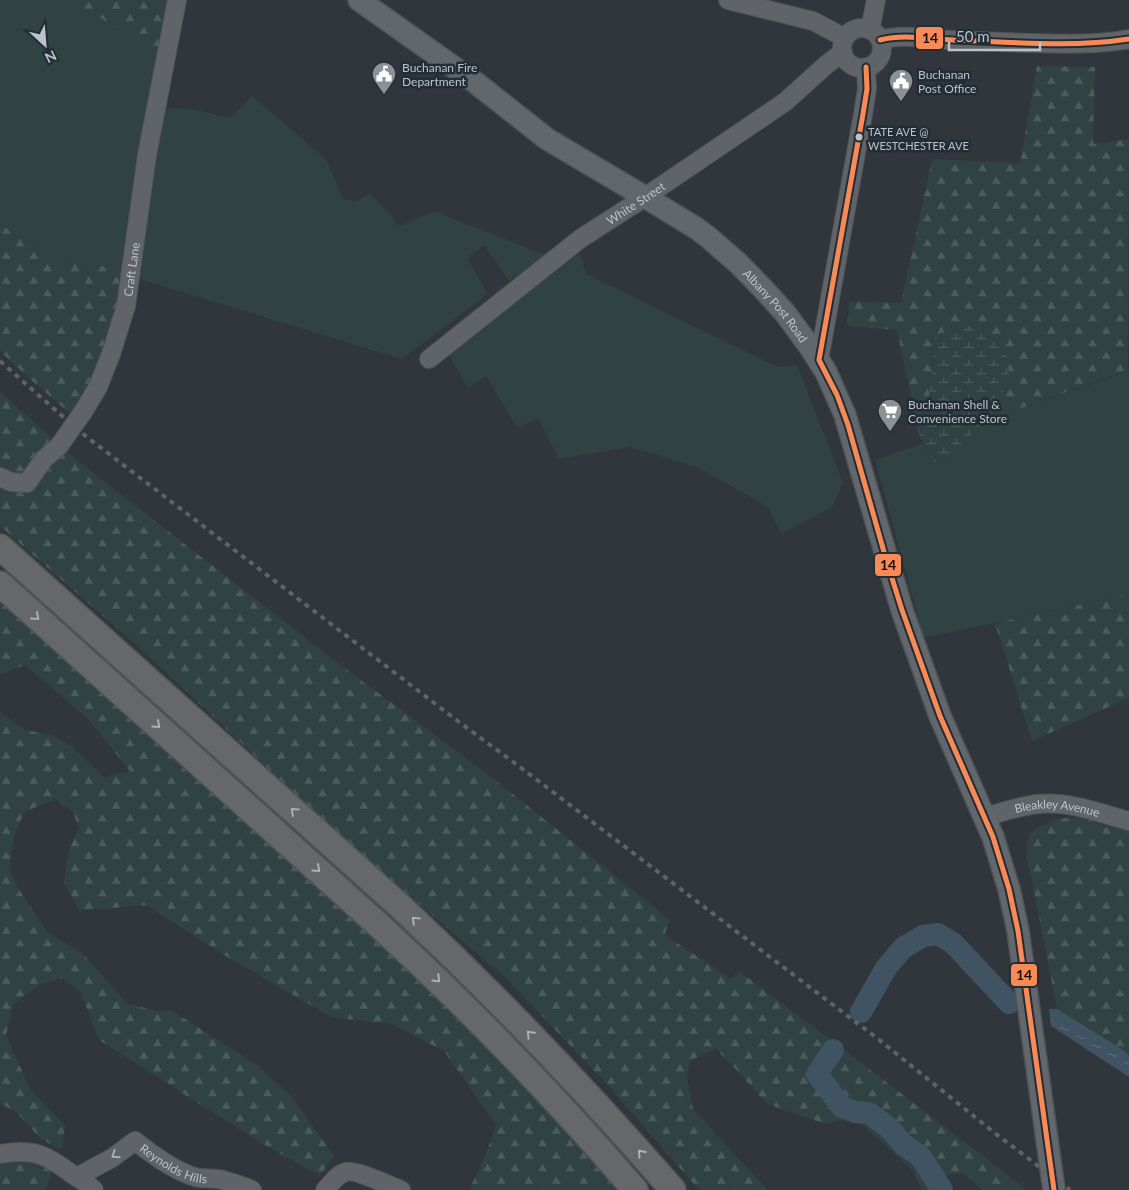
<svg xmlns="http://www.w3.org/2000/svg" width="1129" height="1190" font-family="Lato,sans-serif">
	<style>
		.grass { fill: #304242 }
		.forest { fill: url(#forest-firs) }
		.wetland { fill: url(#wetland-marsh) }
		.water { fill: url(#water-ripples) }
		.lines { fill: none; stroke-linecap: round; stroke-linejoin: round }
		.river { stroke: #405362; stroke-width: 22 }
		.minor-casing { stroke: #4e5255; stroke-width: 20 }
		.major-casing { stroke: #4d5357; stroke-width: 24 }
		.highway-casing { stroke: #4c5257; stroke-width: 28 }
		.minor { stroke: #606468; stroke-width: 18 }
		.major { stroke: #61676b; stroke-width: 21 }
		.highway { stroke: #656769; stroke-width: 25 }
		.rail { stroke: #5e6367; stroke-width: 4; stroke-dasharray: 5 5; stroke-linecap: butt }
		.minor-bridge-casing { stroke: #4e5255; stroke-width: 20; stroke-linecap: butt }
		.minor-bridge { stroke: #606468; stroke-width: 18 }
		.bus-1-casing { stroke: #232d36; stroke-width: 9 }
		.bus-1 { stroke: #f98a56; stroke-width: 5 }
		.oneway { stroke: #aab1b7 }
		.oneway2 { stroke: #a9b0b6 }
		.bus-dot { fill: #bbc3ca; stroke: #232d36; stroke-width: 2 }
		.labels { text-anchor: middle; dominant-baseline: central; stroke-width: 5; stroke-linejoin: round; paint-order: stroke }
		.bus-label { font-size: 11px; fill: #bbc3ca; stroke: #232d36; text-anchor: start }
		.poi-label { font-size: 12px; fill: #bbc3ca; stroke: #232d36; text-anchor: start }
		.street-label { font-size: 12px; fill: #bbc3ca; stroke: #232d36 }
		.line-badge { stroke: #232d36; stroke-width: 2 }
		.pale-badge-label { font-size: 14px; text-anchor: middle; font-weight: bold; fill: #111 }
	</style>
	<defs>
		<pattern id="forest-firs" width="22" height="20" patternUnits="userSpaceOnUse" patternTransform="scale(1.25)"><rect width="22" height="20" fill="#304242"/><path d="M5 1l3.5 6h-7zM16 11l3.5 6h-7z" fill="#4c5c5c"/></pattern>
		<pattern id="wetland-marsh" width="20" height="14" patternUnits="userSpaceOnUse" patternTransform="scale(1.25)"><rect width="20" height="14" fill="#304242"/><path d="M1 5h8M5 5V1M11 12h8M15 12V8" fill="none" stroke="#4c5c5c"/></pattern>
		<pattern id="water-ripples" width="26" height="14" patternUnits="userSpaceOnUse" patternTransform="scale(1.25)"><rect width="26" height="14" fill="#405362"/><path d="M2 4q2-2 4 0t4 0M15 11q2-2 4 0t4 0" fill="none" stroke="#5a6a77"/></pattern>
	</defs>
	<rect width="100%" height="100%" fill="#30363b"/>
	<path class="grass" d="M0,0h70l89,53 -34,215 -59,-5 -66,-38z
		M252,96l74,63 17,40 13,2 14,-8 30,33 34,-15 114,45 -39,25 -25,-36 -17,13 21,36 -86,65 -266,-81 11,-50 13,-119 28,-1 41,10z
		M580,253l6,21 192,93 19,-2 46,118 -11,24 -51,27 -13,-27 -69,-39 -69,-21 -71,12 -21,-41 -21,10 -31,-52 -18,12 -23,-39z
		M1129,368v226l-205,44 -49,-178 48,-17 12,20 20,-8 27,-33 146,-51z"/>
	<path class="forest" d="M70,0h101l-12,53z
		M1037,66l58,1 -2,77 36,-5 -1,231 -146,52 17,-20 6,-49 -24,-30 -46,12 -7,75 -12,10 -19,-90 -50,-4 2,-25 52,2 31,-144 88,4z
		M0,225l66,38 59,5 -2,25 -22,74 -29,48 -41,-35 -31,-29z
		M0,392l83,73 251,195 160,119 175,140 -4,16 66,44 8,-8 112,84 176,135h-45l-18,-17 -18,2 5,15h-29l-9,-19 -60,-55 -27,8 -59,-20 -33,-37 -18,-18 -25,11 -4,17 6,32 75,81h-69l-96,-110 -96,-101 -161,-137 -195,-184 -151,-132z
		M1129,594v104l-97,43 -37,-118z
		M0,599l354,318 172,168 92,105h-149l16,-34 11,-31 -52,-74 -53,-27 -60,-7 -102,-59 -83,-53 -67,6 -15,-29 5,-33 10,-20 -6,-17 -18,-13 -31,13 -10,25 -5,32 9,19 30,45 33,19 15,16 31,35 29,8 15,-1 86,55 36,33 41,58 -14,20 -62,-35 -159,-101 -18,-47 -18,-15 -24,7 -26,20 -7,30 24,54 35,36 -3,25 -21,-11 -24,-26 -17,-10v-391l25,18 27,5 21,12 31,30 26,-6 -44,-54 -61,-52 -25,9z
		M1080,817l49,13v225l-9,-7 -63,-39 -24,-123 -6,-26v-16l2,-10 9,-7 19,-8z
		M26,1158l26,11 -6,21h-46v-25z"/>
	<path class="wetland" d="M981,323l24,30 3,6 1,18 -10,25 -44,53 -20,8 -15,-26 -4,-17 12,-10 7,-75z"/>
	<path class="water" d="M1049,1009h8l63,39 9,7v22l-78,-51z"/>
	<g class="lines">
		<path class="river" d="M861,1012l25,-44 17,-20 20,-12 15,-2 16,10 55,59
			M833,1050l-16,24 25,33 13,5 14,1 20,15 14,16 18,13 21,33"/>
		<defs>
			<g id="minor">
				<path d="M728,0l85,21 32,17"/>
				<circle cx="862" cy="48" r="20"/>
				<path d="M870,30l6,-30"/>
				<path d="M880,40c22,-7 46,-1 69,0 26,1 53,2 80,3 36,1 65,2 100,-4"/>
				<path id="s1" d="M429,359l151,-120 65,-42 140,-95 41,-37 17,-13"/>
				<path d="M819,360l44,-246 4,-25 -1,-22"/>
				<path id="s2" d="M83,412l15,-25 13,-33 15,-48 21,-151 30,-155"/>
				<path d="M0,477l11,5 16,1 17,-24 15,-13"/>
				<path id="s3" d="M985,817c17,-5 35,-11 53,-13 31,-3 62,9 91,17"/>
				<path d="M0,1154c33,-6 45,0 72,20 7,5 15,9 22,16"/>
				<path id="s4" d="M77,1177l35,-19 23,-17c18,14 38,29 60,36 8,2 16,1 24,2 11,3 22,6 33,11"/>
				<path d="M325,1190c6,-6 12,-16 21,-18 8,-3 45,14 55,18"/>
			</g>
			<g id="major">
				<path id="s5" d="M359,0l117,83 71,56 98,58 51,31 12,9 31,27 27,28 19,21 25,34 16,25 19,43 57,195 38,106 53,121 16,52 9,42 36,259"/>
			</g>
			<path id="highway" d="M0,547l402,361c95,89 185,183 271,282
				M0,584l383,345c89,82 173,169 252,261"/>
		</defs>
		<use href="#minor" class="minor-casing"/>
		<use href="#major" class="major-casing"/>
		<use href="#highway" class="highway-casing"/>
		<use href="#minor" class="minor"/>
		<use href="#major" class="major"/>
		<use href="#highway" class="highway"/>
		<path class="rail" d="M0,361l79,70 380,291 61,45 358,272 118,95 74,56"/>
		<defs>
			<path id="minor-bridge" d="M59,446l24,-34"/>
		</defs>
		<use href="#minor-bridge" class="minor-bridge-casing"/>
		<use href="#minor-bridge" class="minor-bridge"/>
		<defs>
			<path id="bus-1" d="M880,40c24,-6 48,-1 73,0 58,2 118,8 176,-1
				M819,360l18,35 11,30 38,134 16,51 38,106 53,121 16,52 9,42 36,259
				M819,360l44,-246 4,-25 -1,-22"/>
		</defs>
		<use href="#bus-1" class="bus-1-casing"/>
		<use href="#bus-1" class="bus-1"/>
	</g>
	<defs><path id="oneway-chevron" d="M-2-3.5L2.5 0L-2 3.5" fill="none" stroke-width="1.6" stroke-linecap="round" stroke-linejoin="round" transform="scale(1.25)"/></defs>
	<g class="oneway">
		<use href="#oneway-chevron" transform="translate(36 617) rotate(42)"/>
		<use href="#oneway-chevron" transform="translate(157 725) rotate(42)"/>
		<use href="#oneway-chevron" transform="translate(294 811) rotate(-138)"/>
		<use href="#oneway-chevron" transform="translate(317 869) rotate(42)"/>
		<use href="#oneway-chevron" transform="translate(415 920) rotate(-137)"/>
		<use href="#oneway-chevron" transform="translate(437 979) rotate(44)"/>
		<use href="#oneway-chevron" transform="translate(530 1034) rotate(-134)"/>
		<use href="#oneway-chevron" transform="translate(641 1153) rotate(-132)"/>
	</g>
	<use class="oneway2" href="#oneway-chevron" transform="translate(115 1155) rotate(146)"/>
	<defs>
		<symbol id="civic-pin" viewBox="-11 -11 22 30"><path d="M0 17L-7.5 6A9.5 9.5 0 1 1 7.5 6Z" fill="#8a9298" stroke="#232d36"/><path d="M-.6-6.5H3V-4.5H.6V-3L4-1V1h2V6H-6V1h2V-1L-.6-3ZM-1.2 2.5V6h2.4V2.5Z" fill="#fff"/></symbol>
		<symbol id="supermarket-pin" viewBox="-11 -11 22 30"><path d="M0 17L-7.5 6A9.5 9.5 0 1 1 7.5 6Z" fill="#8a9298" stroke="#232d36"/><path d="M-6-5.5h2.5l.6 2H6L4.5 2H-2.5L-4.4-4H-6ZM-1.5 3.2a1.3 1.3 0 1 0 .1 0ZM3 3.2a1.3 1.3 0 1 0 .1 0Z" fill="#fff"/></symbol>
	</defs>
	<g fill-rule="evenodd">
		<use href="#civic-pin" x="370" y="60" width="28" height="38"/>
		<use href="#civic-pin" x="887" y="67" width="28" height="38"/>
		<use href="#supermarket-pin" x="876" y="397" width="28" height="38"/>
	</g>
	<circle class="bus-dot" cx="859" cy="137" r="4.5"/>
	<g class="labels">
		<g class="bus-label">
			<text x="868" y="131">TATE AVE @<tspan x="868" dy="14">WESTCHESTER AVE</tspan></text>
		</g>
		<g class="poi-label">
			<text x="402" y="67">Buchanan Fire<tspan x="402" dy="14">Department</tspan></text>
			<text x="918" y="74">Buchanan<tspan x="918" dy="14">Post Office</tspan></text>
			<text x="908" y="404">Buchanan Shell &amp;<tspan x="908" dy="14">Convenience Store</tspan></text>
		</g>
		<g class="street-label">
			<text stroke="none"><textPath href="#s1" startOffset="259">White Street</textPath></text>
			<text stroke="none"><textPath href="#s2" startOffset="152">Craft Lane</textPath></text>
			<text stroke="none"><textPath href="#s5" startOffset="519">Albany Post Road</textPath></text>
			<text stroke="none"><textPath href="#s3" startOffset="74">Bleakley Avenue</textPath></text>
			<text stroke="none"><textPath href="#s4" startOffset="114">Reynolds Hills</textPath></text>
		</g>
	</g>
	<g class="line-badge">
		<rect x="915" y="26" width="29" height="24" rx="5" fill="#f98a56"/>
		<rect x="874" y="553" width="28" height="24" rx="5" fill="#f98a56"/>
		<rect x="1010" y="963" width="28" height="24" rx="5" fill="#f98a56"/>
	</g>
	<g class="pale-badge-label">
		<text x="930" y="43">14</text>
		<text x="888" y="570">14</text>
		<text x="1024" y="980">14</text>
	</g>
	<g transform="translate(45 45) rotate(154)" stroke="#232d36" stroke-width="4" paint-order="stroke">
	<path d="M0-4L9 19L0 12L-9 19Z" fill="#bbc3ca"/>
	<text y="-8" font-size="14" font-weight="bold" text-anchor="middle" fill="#bbc3ca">N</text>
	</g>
	<path d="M949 42v8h91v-8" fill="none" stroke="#bbc3ca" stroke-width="2.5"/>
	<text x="956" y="42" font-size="15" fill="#bbc3ca" stroke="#232d36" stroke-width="4" paint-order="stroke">50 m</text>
</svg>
